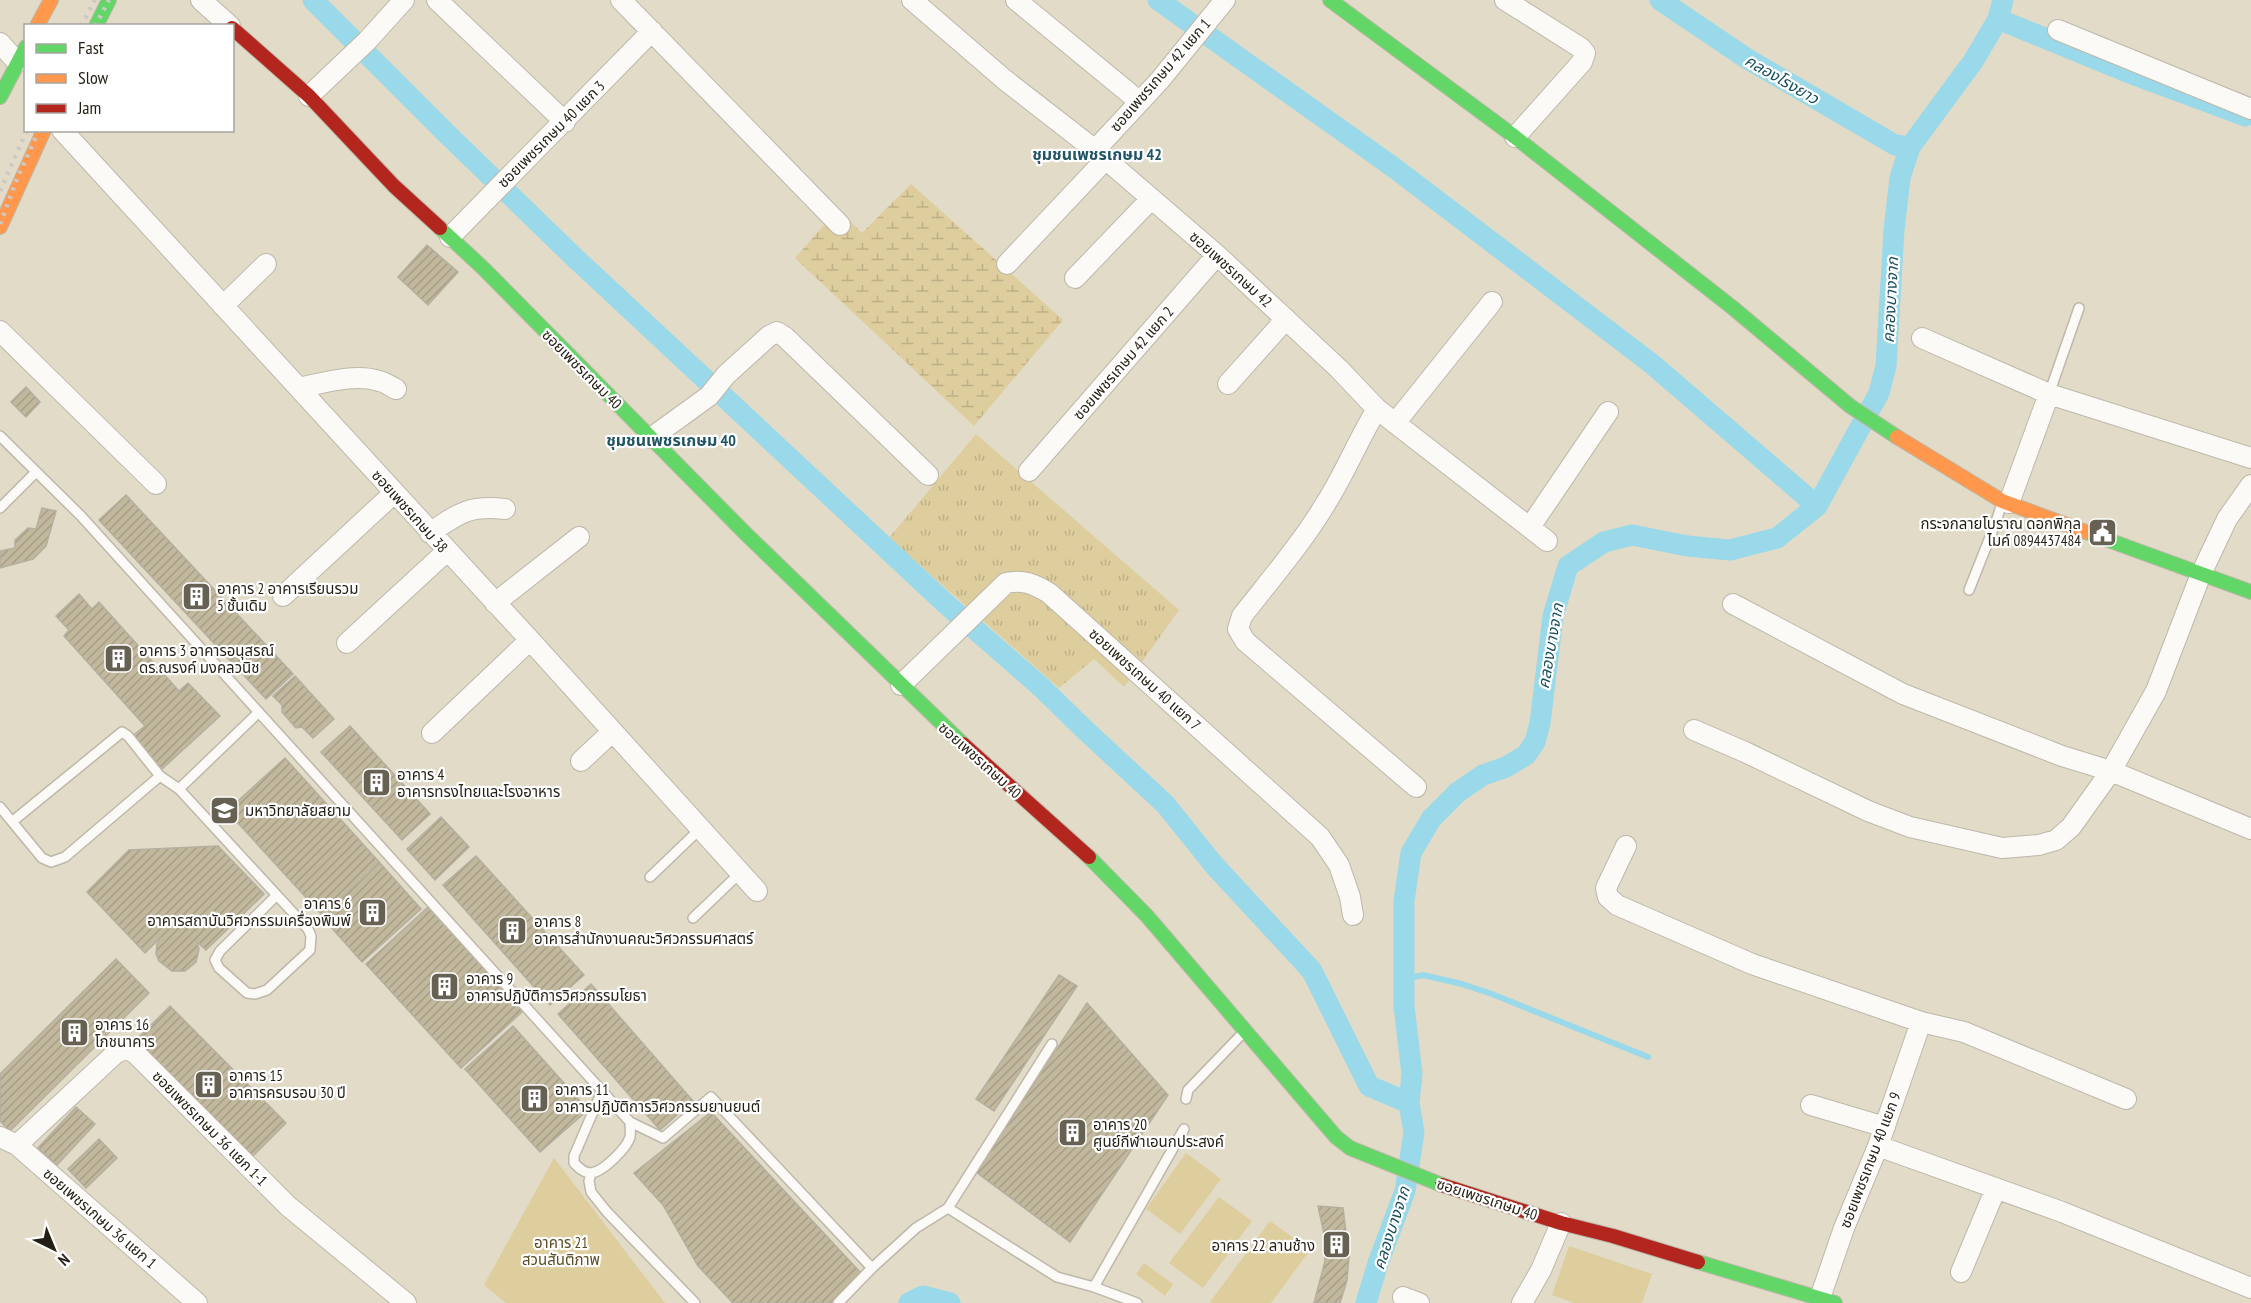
<svg xmlns="http://www.w3.org/2000/svg" width="2251" height="1303" font-family="'PT Sans Narrow','Noto Sans Thai',sans-serif">
	<style>
		.grass { fill: url(#grass-tufts) }
		.wetland { fill: url(#wetland-marsh) }
		.garden { fill: #decd9d }
		.lines { fill: none; stroke-linecap: round; stroke-linejoin: round }
		.stream { stroke: #99d9e9; stroke-width: 6 }
		.canal { stroke: #99d9e9; stroke-width: 21 }
		.building { fill: url(#building-hatch); stroke: #b4afa0; stroke-width: 1.5 }
		.lane-casing { stroke: #beb8aa; stroke-width: 12 }
		.street-casing { stroke: #beb8aa; stroke-width: 22 }
		.fast-casing { stroke: #beb8aa; stroke-width: 16 }
		.slow-casing { stroke: #beb8aa; stroke-width: 16 }
		.jam-casing { stroke: #beb8aa; stroke-width: 16 }
		.lane { stroke: #fbfaf7; stroke-width: 9 }
		.street { stroke: #fbfaf7; stroke-width: 20 }
		.fast { stroke: #63d668; stroke-width: 14 }
		.slow { stroke: #ff974d; stroke-width: 14 }
		.jam { stroke: #b3261e; stroke-width: 14 }
		.rail { stroke: #cbc9c4; stroke-width: 4.5; stroke-dasharray: 3 6; stroke-linecap: butt }
		.labels { text-anchor: middle; dominant-baseline: central; stroke-width: 4.5; stroke-linejoin: round; paint-order: stroke }
		.street-label { font-size: 15px; fill: #241f13; stroke: #fff }
		.poi-label { font-size: 15px; fill: #241f13; stroke: #fff; text-anchor: start }
		.park-label { font-size: 15px; fill: #5b4c23; stroke: #fff }
		.water-label { font-size: 16px; font-style: italic; fill: #184f5f; stroke: #fff }
		.neighbourhood-label { font-size: 16px; font-weight: bold; fill: #215464; stroke: #fff }
	</style>
	<defs>
		<pattern id="grass-tufts" width="24" height="20" patternUnits="userSpaceOnUse" patternTransform="scale(1.5)"><rect width="24" height="20" fill="#decd9d"/><path d="M3 7l-1-3M5 7V3M7 7l1-3M15 17l-1-3M17 17v-4M19 17l1-3" fill="none" stroke="#beb086"/></pattern>
		<pattern id="wetland-marsh" width="20" height="14" patternUnits="userSpaceOnUse" patternTransform="scale(1.5)"><rect width="20" height="14" fill="#decd9d"/><path d="M1 5h8M5 5V1M11 12h8M15 12V8" fill="none" stroke="#beb086"/></pattern>
		<pattern id="building-hatch" width="6" height="6" patternUnits="userSpaceOnUse" patternTransform="scale(1.5)"><rect width="6" height="6" fill="#c2b89d"/><path d="M-1 1l2-2M0 6l6-6M5 7l2-2" fill="none" stroke="#a79e86"/></pattern>
	</defs>
	<rect width="100%" height="100%" fill="#e2dbc8"/>
	<path class="grass" d="M976,434l203,176 -55,77 -30,-28 -35,29 -170,-150z"/>
	<path class="wetland" d="M911,184l152,136 -89,106 -179,-168 43,-49 24,24z"/>
	<path class="garden" d="M1186,1153l35,26 -41,55 -34,-25z
		M554,1158l111,145h-159l-22,-18z
		M1219,1197l33,24 -49,67 -34,-25z
		M1270,1221l40,29 -39,53h-59l-2,-1z
		M1569,1246l83,28 -10,29h-68l-22,-8z
		M1144,1263l29,21 -8,12 -29,-22z"/>
	<g class="lines">
		<path class="stream" d="M1405,979l18,-4 39,9 30,10 156,63"/>
		<path class="canal" d="M313,0l133,133 128,124 372,347 95,83 43,42 81,75 49,61 98,106 57,115 40,17
			M1158,0l235,167 259,197 165,142
			M1660,0l86,58 149,87 15,2
			M1998,19l134,55 113,42
			M909,1303l14,-7 27,7
			M1366,1303l12,-40 27,-72 9,-59 -5,-29 3,-29 -8,-68v-105l7,-48 20,-34 27,-27 25,-17 23,-8 20,-12 9,-13 5,-19 13,-107 15,-50 36,-24 28,-7 55,11 43,4 47,-12 40,-32 62,-113 7,-27 8,-136 6,-52 10,-31 64,-87 24,-41 5,-19"/>
	</g>
	<path class="building" d="M427,245l31,27 -30,33 -30,-28z
		M26,387l14,15 -14,15 -15,-15z
		M126,495l167,179 -27,25 -167,-179z
		M42,508l14,3 -10,35 -13,13 -33,9v-17l15,-3v-8l13,-12 8,1z
		M79,594l13,15 7,-7 80,89 9,-8 32,33 -58,53 -31,-32 14,-11 -81,-90 5,-6 -13,-14z
		M295,676l39,43 -21,19 -11,-11 -6,1 -14,-16v-7l-9,-9z
		M350,726l80,88 -28,26 -81,-88z
		M285,758l95,105 -58,52 -95,-104z
		M441,817l28,30 -34,33 -28,-31z
		M218,846l46,48 -58,56 -9,-8 2,7 -3,13 -11,9h-13l-13,-10 -3,-7 1,-10 4,-7 -16,16 -58,-61 42,-42z
		M476,856l108,119 -34,30 -107,-120z
		M380,863l41,46 -59,53 -41,-46z
		M428,907l95,104 -62,57 -95,-104z
		M116,959l33,34 -139,138 -10,-10v-47z
		M1059,975l18,11 -83,125 -18,-12z
		M591,984l102,117 -33,29 -102,-116z
		M1087,1003l81,92 -98,147 -94,-70z
		M170,1006l116,117 -39,39 -116,-117z
		M513,1026l75,84 -48,42 -75,-83z
		M76,1107l19,17 -38,41 -19,-17z
		M711,1112l150,161 -30,30h-98l-35,-37 -35,-61 -29,-32z
		M99,1139l18,19 -31,30 -18,-19z
		M1318,1206l25,2 6,48 -2,24 -7,23h-26l11,-42 -1,-27z"/>
	<g class="lines">
		<defs>
			<path id="lane" d="M2049,394l30,-86
				M0,436l81,80 521,575 28,31c0,4 1,10 0,15 -3,11 -27,35 -39,36 -7,0 -12,-5 -17,-10v-7l28,-65
				M0,508l36,-36
				M1969,590l27,-68 6,-19
				M160,776l19,13 80,-77
				M179,789l129,140 3,7 -1,14 -43,40 -12,4 -8,-1 -28,-25 -4,-8 5,-9 56,-55
				M0,807l42,51 9,4 14,-5 95,-81 -32,-40 -6,-4 -109,89
				M650,877l50,-48
				M693,918l47,-45
				M1186,1099l2,-9 55,-57
				M630,1122l33,16 48,-41 161,171
				M591,1173l-2,8 2,11 16,20 88,91
				M948,1208l104,-164
				M1094,1287l43,16
				M838,1303l34,-35 44,-40 32,-20 109,69 37,10 90,-158"/>
			<path id="street" d="M201,0l29,26
				M437,0l128,122
				M621,0l219,225
				M912,0l93,80 90,70 122,105 122,114 38,40 170,132
				M1016,0l124,102
				M1505,0l76,48 4,5 -3,9 -67,75
				M2058,30l193,79
				M0,43l17,19
				M309,96l58,-55 37,-41
				M62,130l468,510 227,251
				M1095,150l65,-70 65,-80
				M450,237l202,-206
				M1007,264l98,-104
				M1075,278l76,-79
				M223,306l43,-42
				M0,331l156,153
				M1922,338l127,56 202,64
				M1228,384l58,-65
				M299,388c23,-5 56,-15 80,-7 6,1 11,5 17,8
				M1377,409c-19,31 -32,64 -51,94 -24,40 -55,76 -84,113l-4,13 7,12 171,146
				M1396,422l96,-120
				M651,438l58,-42 17,-21 43,-39 8,-4 8,5 143,138
				M1029,471l188,-216
				M2009,503l40,-109
				M1530,527l78,-115
				M430,533c29,-20 39,-28 75,-24
				M283,596l111,-103
				M495,603l84,-66
				M1733,604l170,90 159,62 49,15 140,58
				M347,643l100,-92
				M901,685l105,-102c17,-4 28,1 43,10l271,244 19,28 11,32 3,18
				M1694,730l51,22 123,59 42,16 92,21 37,-3 17,-5 15,-13 40,-56 45,-80 45,-117 26,-55 24,-34
				M432,733l98,-93
				M581,761l31,-29
				M1626,846l-20,42 2,9 9,8 135,59 169,58 43,10 162,67
				M1811,1105l74,22
				M0,1137l17,8 180,158
				M17,1145l100,-93 11,-3 8,5 152,152 118,97
				M1878,1146l184,66 189,76
				M1961,1272l35,-84
				M1403,1297l16,6
				M1820,1298l24,-70 34,-82 43,-124
				M1522,1303l19,-33 20,-47"/>
			<path id="fast" d="M1330,0l185,137 218,171 117,98 47,31
				M96,26l13,-26
				M0,97l26,-50
				M440,228l44,41 262,265 217,210
				M2086,532l165,60
				M1089,857l58,59 189,221 14,11 92,37
				M1698,1262l137,41"/>
			<path id="slow" d="M37,26l14,-26
				M0,227l44,-97
				M1897,437l105,64 84,31"/>
			<path id="jam" d="M232,28l77,68 85,90 46,42
				M963,744l126,113
				M1442,1185l119,38 52,13 85,26"/>
		</defs>
		<use href="#lane" class="lane-casing"/>
		<use href="#street" class="street-casing"/>
		<use href="#fast" class="fast-casing"/>
		<use href="#slow" class="slow-casing"/>
		<use href="#jam" class="jam-casing"/>
		<use href="#lane" class="lane"/>
		<use href="#street" class="street"/>
		<use href="#fast" class="fast"/>
		<use href="#slow" class="slow"/>
		<use href="#jam" class="jam"/>
		<path class="rail" d="M81,26l14,-26
			M95,26l14,-26
			M0,191l27,-61
			M0,224l17,-45 22,-49"/>
	</g>
	<defs>
		<symbol id="civic-square" viewBox="-11 -11 22 22"><rect x="-9" y="-9" width="18" height="18" rx="4" fill="#666152" stroke="#fff"/><path d="M-.6-6.5H3V-4.5H.6V-3L4-1V1h2V6H-6V1h2V-1L-.6-3ZM-1.2 2.5V6h2.4V2.5Z" fill="#fff"/></symbol>
		<symbol id="building-square" viewBox="-11 -11 22 22"><rect x="-9" y="-9" width="18" height="18" rx="4" fill="#666152" stroke="#fff"/><path d="M-4-6H4V6H1V3H-1V6H-4ZM-2.5-4.3h1.7v1.8h-1.7ZM.8-4.3h1.7v1.8H.8ZM-2.5-1h1.7V.8h-1.7ZM.8-1h1.7V.8H.8Z" fill="#fff"/></symbol>
		<symbol id="university-square" viewBox="-11 -11 22 22"><rect x="-9" y="-9" width="18" height="18" rx="4" fill="#666152" stroke="#fff"/><path d="M0-5L7-2L0 1L-7-2ZM-4 1L0 2.5L4 1V4Q0 6-4 4Z" fill="#fff"/></symbol>
	</defs>
	<g fill-rule="evenodd">
		<use href="#civic-square" x="2086" y="516" width="33" height="33"/>
		<use href="#building-square" x="180" y="580" width="33" height="33"/>
		<use href="#building-square" x="102" y="642" width="33" height="33"/>
		<use href="#building-square" x="360" y="766" width="33" height="33"/>
		<use href="#university-square" x="208" y="794" width="33" height="33"/>
		<use href="#building-square" x="356" y="896" width="33" height="33"/>
		<use href="#building-square" x="496" y="914" width="33" height="33"/>
		<use href="#building-square" x="428" y="970" width="33" height="33"/>
		<use href="#building-square" x="58" y="1016" width="33" height="33"/>
		<use href="#building-square" x="192" y="1068" width="33" height="33"/>
		<use href="#building-square" x="518" y="1082" width="33" height="33"/>
		<use href="#building-square" x="1056" y="1116" width="33" height="33"/>
		<use href="#building-square" x="1320" y="1228" width="33" height="33"/>
	</g>
	<g class="labels">
		<g class="street-label">
			<text transform="translate(1160 75) rotate(-49)">ซอยเพชรเกษม 42 แยก 1</text>
			<text transform="translate(551 134) rotate(-45)">ซอยเพชรเกษม 40 แยก 3</text>
			<text transform="translate(1231 269) rotate(42)">ซอยเพชรเกษม 42</text>
			<text transform="translate(1123 363) rotate(-49)">ซอยเพชรเกษม 42 แยก 2</text>
			<text transform="translate(582 369) rotate(45)">ซอยเพชรเกษม 40</text>
			<text transform="translate(410 511) rotate(48)">ซอยเพชรเกษม 38</text>
			<text transform="translate(1145 679) rotate(42)">ซอยเพชรเกษม 40 แยก 7</text>
			<text transform="translate(980 760) rotate(42)">ซอยเพชรเกษม 40</text>
			<text transform="translate(210 1128) rotate(45)">ซอยเพชรเกษม 36 แยก 1-1</text>
			<text transform="translate(1870 1160) rotate(-69)">ซอยเพชรเกษม 40 แยก 9</text>
			<text transform="translate(1487 1199) rotate(18)">ซอยเพชรเกษม 40</text>
			<text transform="translate(100 1218) rotate(41)">ซอยเพชรเกษม 36 แยก 1</text>
		</g>
		<g class="poi-label">
			<text x="2081" y="523" text-anchor="end">กระจกลายโบราณ ดอกพิกุล<tspan x="2081" dy="17">ไมค์ 0894437484</tspan></text>
			<text x="217" y="588">อาคาร 2 อาคารเรียนรวม<tspan x="217" dy="17">5 ชั้นเดิม</tspan></text>
			<text x="139" y="650">อาคาร 3 อาคารอนุสรณ์<tspan x="139" dy="17">ดร.ณรงค์ มงคลวนิช</tspan></text>
			<text x="397" y="774">อาคาร 4<tspan x="397" dy="17">อาคารทรงไทยและโรงอาหาร</tspan></text>
			<text x="245" y="810">มหาวิทยาลัยสยาม</text>
			<text x="351" y="903" text-anchor="end">อาคาร 6<tspan x="351" dy="17">อาคารสถาบันวิศวกรรมเครื่องพิมพ์</tspan></text>
			<text x="534" y="921">อาคาร 8<tspan x="534" dy="17">อาคารสำนักงานคณะวิศวกรรมศาสตร์</tspan></text>
			<text x="466" y="978">อาคาร 9<tspan x="466" dy="17">อาคารปฏิบัติการวิศวกรรมโยธา</tspan></text>
			<text x="95" y="1024">อาคาร 16<tspan x="95" dy="17">โภชนาคาร</tspan></text>
			<text x="229" y="1075">อาคาร 15<tspan x="229" dy="17">อาคารครบรอบ 30 ปี</tspan></text>
			<text x="555" y="1089">อาคาร 11<tspan x="555" dy="17">อาคารปฏิบัติการวิศวกรรมยานยนต์</tspan></text>
			<text x="1093" y="1124">อาคาร 20<tspan x="1093" dy="17">ศูนย์กีฬาเอนกประสงค์</tspan></text>
			<text x="1315" y="1245" text-anchor="end">อาคาร 22 ลานช้าง</text>
		</g>
		<g class="park-label">
			<text x="561" y="1242">อาคาร 21<tspan x="561" dy="17">สวนสันติภาพ</tspan></text>
		</g>
		<g class="water-label">
			<text transform="translate(1782 79) rotate(30)">คลองโรงยาว</text>
			<text transform="translate(1890 300) rotate(-87)">คลองบางจาก</text>
			<text transform="translate(1550 646) rotate(-80)">คลองบางจาก</text>
			<text transform="translate(1391 1228) rotate(-72)">คลองบางจาก</text>
		</g>
		<g class="neighbourhood-label">
			<text x="1097" y="154">ชุมชนเพชรเกษม 42</text>
			<text x="671" y="440">ชุมชนเพชรเกษม 40</text>
		</g>
	</g>
	<rect x="24" y="24" width="210" height="108" fill="#ffffff" stroke="#a7a5a1" stroke-width="1.5"/>
	<rect x="36" y="44" width="30" height="9" fill="#63d668" stroke="#a7a5a1" stroke-width="1.5"/>
	<text x="78" y="54" font-size="18" fill="#241f13">Fast</text>
	<rect x="36" y="74" width="30" height="9" fill="#ff974d" stroke="#a7a5a1" stroke-width="1.5"/>
	<text x="78" y="84" font-size="18" fill="#241f13">Slow</text>
	<rect x="36" y="104" width="30" height="9" fill="#b3261e" stroke="#a7a5a1" stroke-width="1.5"/>
	<text x="78" y="114" font-size="18" fill="#241f13">Jam</text>
	<g transform="translate(54 1249) rotate(137)" stroke="#ffffff" stroke-width="4.5" paint-order="stroke">
	<path d="M0-4.5L10 22L0 15L-10 22Z" fill="#241f13"/>
	<text y="-9" font-size="16" font-weight="bold" text-anchor="middle" fill="#241f13">N</text>
	</g>
</svg>
